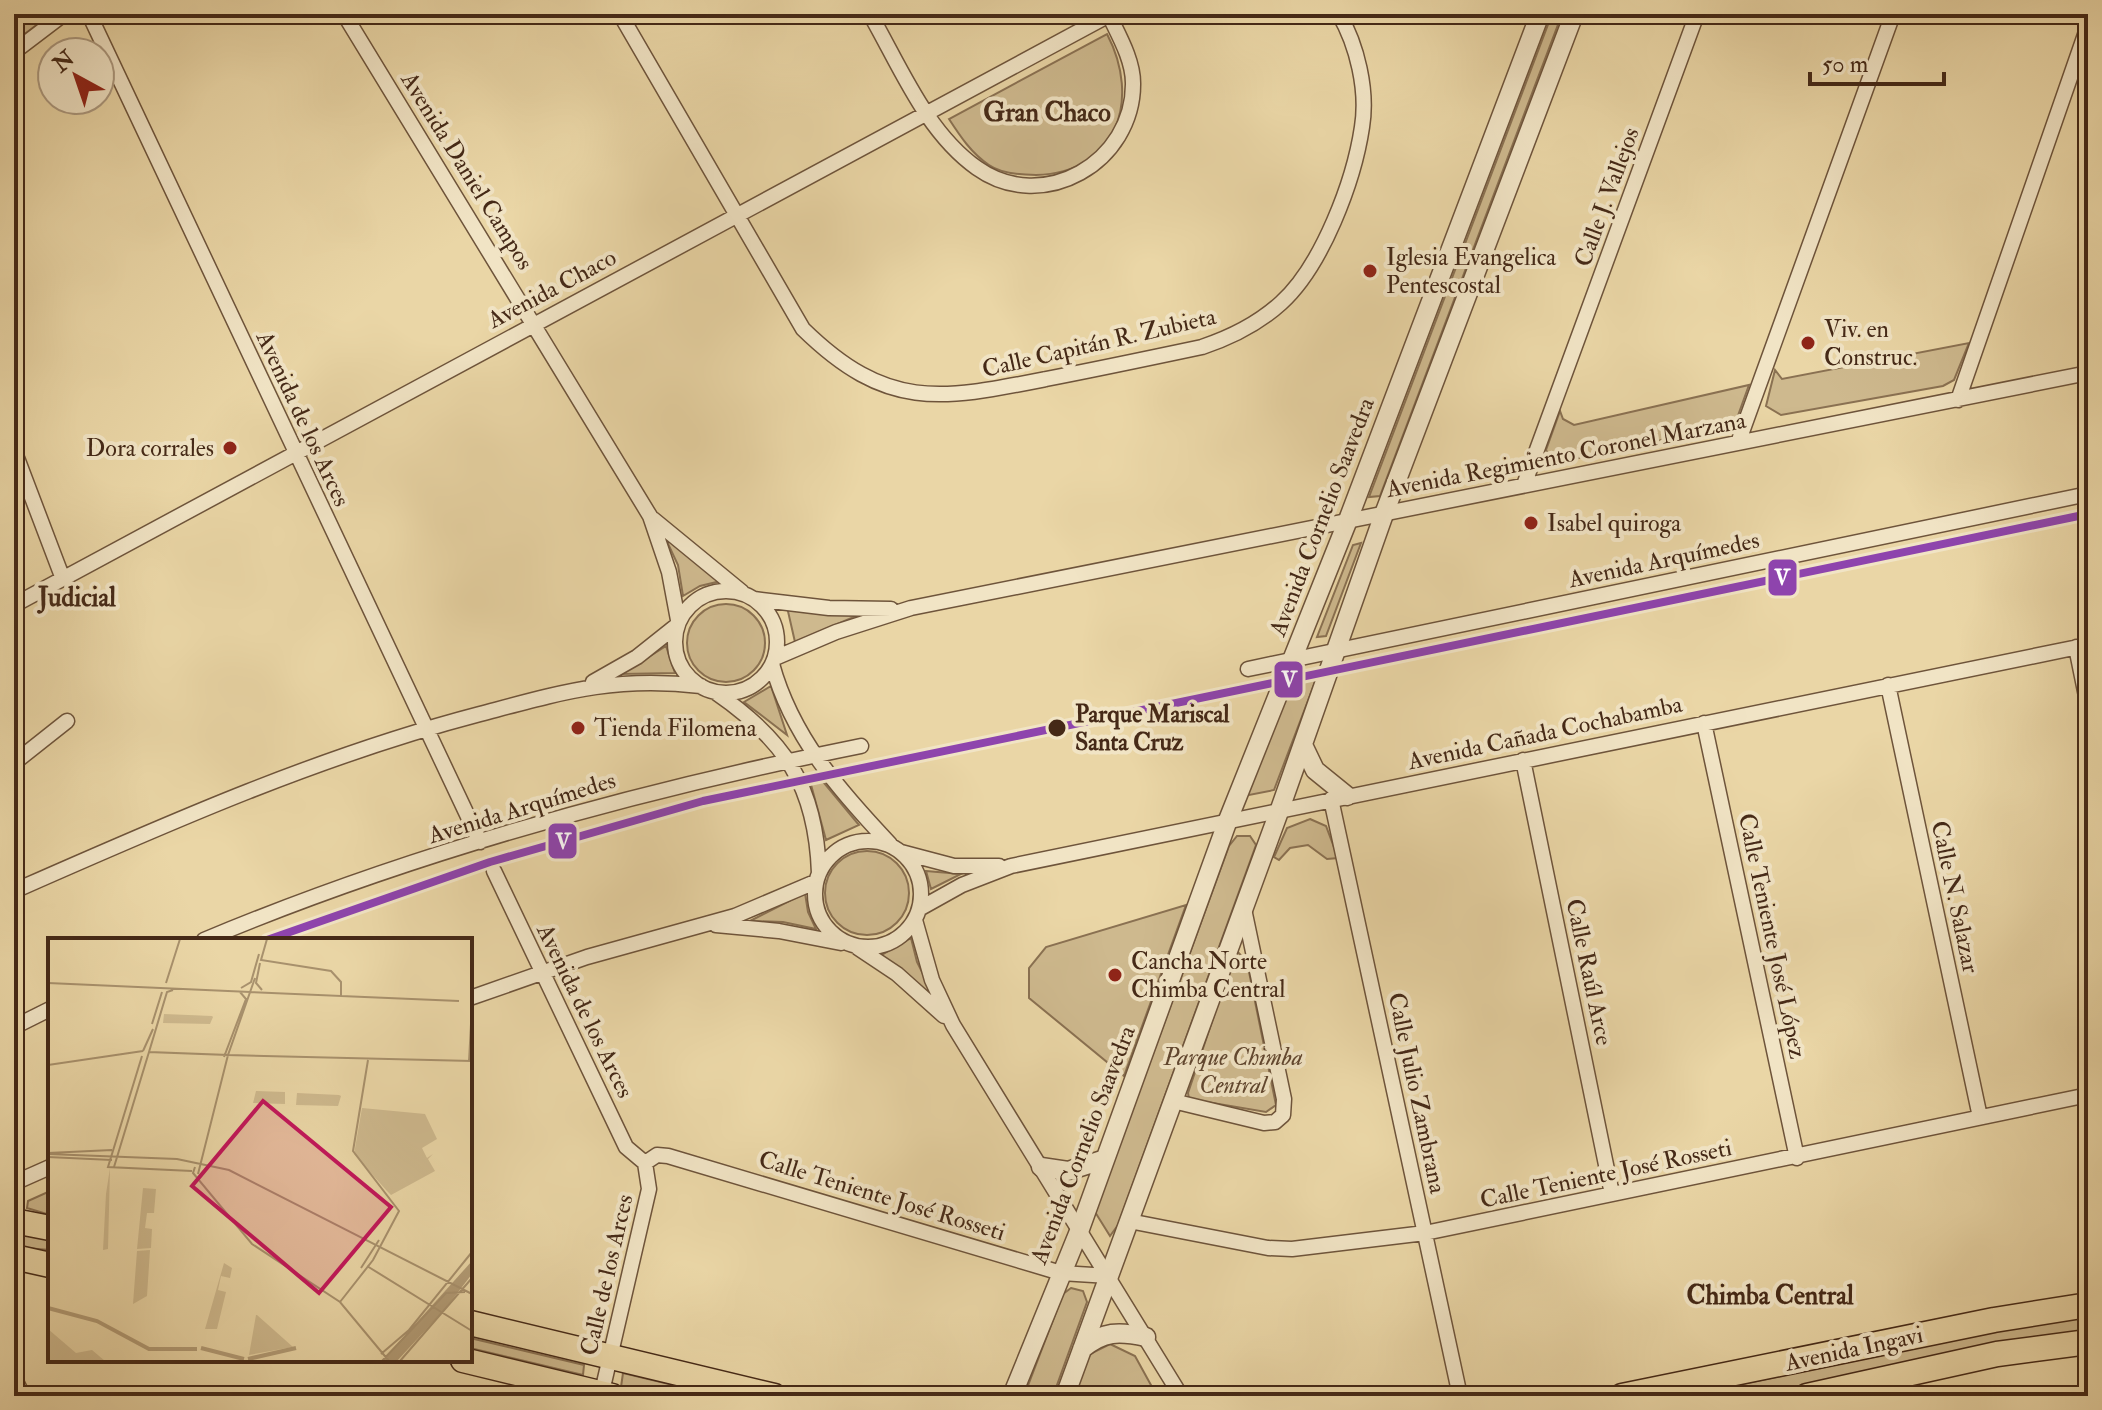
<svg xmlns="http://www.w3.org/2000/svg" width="2102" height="1410" font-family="'IM FELL Double Pica',serif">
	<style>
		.green { fill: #ceb98e; stroke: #8a7152; stroke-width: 2 }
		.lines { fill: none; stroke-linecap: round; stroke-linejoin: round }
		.minor-casing { stroke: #6e543b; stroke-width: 17 }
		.tertiary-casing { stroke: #6e543b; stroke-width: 21 }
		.trunk-casing { stroke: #452917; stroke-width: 27 }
		.minor { stroke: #f1e4c5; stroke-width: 14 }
		.tertiary { stroke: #f1e4c5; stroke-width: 18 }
		.trunk { stroke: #ead6a6; stroke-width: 24 }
		.rail-1-casing { stroke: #f1e4c5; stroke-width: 14 }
		.rail-1 { stroke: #8e44ad; stroke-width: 8 }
		.poi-dot { fill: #8f2418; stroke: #f1e4c5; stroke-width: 3 }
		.stop-dot { fill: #452917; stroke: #f1e4c5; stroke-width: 3 }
		.labels { text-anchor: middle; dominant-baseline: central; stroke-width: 8; stroke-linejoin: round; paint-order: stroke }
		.street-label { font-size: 24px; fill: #452917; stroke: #f1e4c5 }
		.poi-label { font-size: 24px; fill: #452917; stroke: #f1e4c5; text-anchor: start }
		.stop-label { font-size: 24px; font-weight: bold; fill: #452917; stroke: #f1e4c5; text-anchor: start }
		.park-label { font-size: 24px; font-style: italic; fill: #60462f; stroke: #f1e4c5 }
		.neighbourhood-label { font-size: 26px; font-weight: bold; fill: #452917; stroke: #f1e4c5 }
		.inset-river { fill: none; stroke: #b29b75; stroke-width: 4 }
		.inset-road { fill: none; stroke: #a8916d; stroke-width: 2 }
		.view { fill: #c2185b; fill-opacity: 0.15; stroke: #c2185b; stroke-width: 4 }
		.inset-edge { fill: none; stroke: #452917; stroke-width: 4 }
		.line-badge { stroke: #f1e4c5; stroke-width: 3 }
		.badge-label { font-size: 22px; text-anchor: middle; font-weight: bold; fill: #fff }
	</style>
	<rect width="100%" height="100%" fill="#ead6a6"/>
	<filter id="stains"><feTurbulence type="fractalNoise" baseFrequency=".0025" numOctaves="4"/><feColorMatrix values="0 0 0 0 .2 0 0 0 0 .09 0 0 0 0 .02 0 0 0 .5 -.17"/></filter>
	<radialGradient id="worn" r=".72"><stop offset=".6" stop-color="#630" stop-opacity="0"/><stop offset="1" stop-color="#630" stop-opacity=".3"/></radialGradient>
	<path class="green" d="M14,14h37l-37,28z
		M1552,14h10l-182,482 -11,1z
		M1107,34c34,65 11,139 -71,141 -15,0 -34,-1 -47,-10 -17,-11 -29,-29 -40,-46z
		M1969,343l-15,37 -11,6 -162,29 -15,-9 9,-36 7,9z
		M1749,385l-13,36 -5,4 -166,36 -15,-4 -4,-7 14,-39 3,8 11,6z
		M662,531l63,49 -25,6 -17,10 -5,-31z
		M1361,543l-35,93 -9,1 36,-92z
		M687 643a39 39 0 1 1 78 0a39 39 0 1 1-78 0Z
		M787,607l74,7 -66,28z
		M666,646l9,27 -53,1z
		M1317,677l-43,113 -30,6 41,-112z
		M771,686l16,49 -43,-33z
		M820,778l39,47 -33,15 -16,-59z
		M1310,819l16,7 12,32 -11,1 -19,-14 -18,3 -11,12 -5,-3 13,-29z
		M1237,836h13l6,9 -138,380 -8,11 -15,-24 134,-366z
		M825 893a42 42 0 1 1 84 0a42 42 0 1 1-84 0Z
		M926,871l35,3 -30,15z
		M805,893l3,19 8,17 -33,-7 -33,-1z
		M1186,905l-62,171 -95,-78v-30l17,-21z
		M911,938l6,24 19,38 -56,-44z
		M1236,950l11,12 29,143 -10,7 -77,-13 -1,-6z
		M50,1191v24l-23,-7 1,-7z
		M14,1230l36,10v10l-36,-3z
		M1071,1288l12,3 4,11 -34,94h-29l39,-102z
		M2088,1317v15l-78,11 -256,53h-70l324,-67z
		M470,1338l114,27 -1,10 -113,-27z
		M1110,1344l25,12 22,40h-83l16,-42z
		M623,1373l96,23h-57l-41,-9z"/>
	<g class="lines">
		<defs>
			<path id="minor" d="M89,14l391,828
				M344,14l306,502 19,56 9,48
				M620,14l183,315c84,82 137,71 243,50 52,-10 104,-21 156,-32 30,-10 56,-23 79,-44 41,-37 73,-122 81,-176 6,-37 -5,-82 -23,-113
				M870,14c30,52 56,118 107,154 66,47 157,-6 156,-85 0,-23 -14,-47 -24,-68
				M14,52l50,-38
				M1958,400l130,-374
				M1738,443l155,-429
				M14,450l49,129
				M1524,485l173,-471
				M653,519l89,73
				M675 642a51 51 0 1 1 102 0a51 51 0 1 1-102 0Z
				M754,599l75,9 62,1
				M14,605l1097,-591
				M2076,647l12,59
				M775,658l61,-26 75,-24 1177,-235
				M772,664c20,73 67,126 118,180
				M1248,669l840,-175
				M593,682l44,-25 39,-31
				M1888,685l92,432
				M715,692c70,48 101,94 104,181
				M1704,723l93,435
				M1523,760l89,434
				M14,763l53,-42
				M1331,799l129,597
				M815 894a53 53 0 1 1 106 0a53 53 0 1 1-106 0Z
				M901,852l53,14h45
				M494,871l132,276 19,16
				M14,891c152,-67 305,-135 466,-177 83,-22 134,-38 221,-28
				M919,909l43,-24 49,-19 1077,-221
				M915,920l17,60 21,45 228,371
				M716,925l63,6 62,12
				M204,940c210,-88 433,-149 657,-194
				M858,948l39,26 47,42
				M470,998l117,-41 148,-41 80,-34
				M14,1027l36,-18
				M1173,1101l91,22 11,-1 8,-7 1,-16 -40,-190
				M645,1163l12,-8 11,1 393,117 48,3
				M14,1183l36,-16
				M1129,1221l139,27 24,1 133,-16 663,-138
				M601,1396l48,-207 -4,-26"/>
			<path id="tertiary" d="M1303,745l12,25 32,26
				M1041,1167l27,4 37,-12
				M1082,1349c21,-18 37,-18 64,-12
				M14,1382l7,14
				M1012,1396l68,-167 148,-409 120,-300 192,-506
				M1065,1396l215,-587 104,-295 190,-500"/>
			<path id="trunk" d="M14,1221l36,7
				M14,1257l36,8
				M470,1323l304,73
				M463,1360l149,36
				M1622,1396l372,-76 94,-15
				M1807,1396l190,-42 91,-12"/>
		</defs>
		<use href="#minor" class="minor-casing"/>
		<use href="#tertiary" class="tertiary-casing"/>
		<use href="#trunk" class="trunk-casing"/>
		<use href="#minor" class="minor"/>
		<use href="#tertiary" class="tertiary"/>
		<use href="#trunk" class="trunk"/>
		<defs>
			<path id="rail-1" d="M267,940l223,-78 213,-61 1385,-287"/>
		</defs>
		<use href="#rail-1" class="rail-1-casing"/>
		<use href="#rail-1" class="rail-1"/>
	</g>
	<g class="poi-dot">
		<circle cx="1370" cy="271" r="8"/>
		<circle cx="1808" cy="343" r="8"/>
		<circle cx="230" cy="448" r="8"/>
		<circle cx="1531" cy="523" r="8"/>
		<circle cx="578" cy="728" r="8"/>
		<circle cx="1115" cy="975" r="8"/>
	</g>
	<circle class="stop-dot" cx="1057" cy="728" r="10"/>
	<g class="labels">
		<g class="street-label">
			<text transform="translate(467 171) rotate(58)">Avenida Daniel Campos</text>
			<text transform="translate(1607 197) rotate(-70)">Calle J. Vallejos</text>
			<text transform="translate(552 289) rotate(-28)">Avenida Chaco</text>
			<text transform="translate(1099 343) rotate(-13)">Calle Capitán R. Zubieta</text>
			<text transform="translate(303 419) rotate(65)">Avenida de los Arces</text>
			<text transform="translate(1566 455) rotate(-11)">Avenida Regimiento Coronel Marzana</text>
			<text transform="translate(1322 517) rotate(-69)">Avenida Cornelio Saavedra</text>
			<text transform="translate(1664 560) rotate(-12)">Avenida Arquímedes</text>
			<text transform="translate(1545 733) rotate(-12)">Avenida Cañada Cochabamba</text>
			<text transform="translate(522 808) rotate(-17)">Avenida Arquímedes</text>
			<text transform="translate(1955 897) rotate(78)">Calle N. Salazar</text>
			<text transform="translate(1772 936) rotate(78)">Calle Teniente José López</text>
			<text transform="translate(1589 972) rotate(78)">Calle Raúl Arce</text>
			<text transform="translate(585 1011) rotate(64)">Avenida de los Arces</text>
			<text transform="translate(1417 1093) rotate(78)">Calle Julio Zambrana</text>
			<text transform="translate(1083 1145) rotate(-69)">Avenida Cornelio Saavedra</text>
			<text transform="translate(1606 1174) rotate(-12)">Calle Teniente José Rosseti</text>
			<text transform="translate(882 1196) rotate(17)">Calle Teniente José Rosseti</text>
			<text transform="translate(607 1275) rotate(-77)">Calle de los Arces</text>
			<text transform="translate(1854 1349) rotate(-12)">Avenida Ingavi</text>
		</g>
		<g class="poi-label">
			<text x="1386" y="257">Iglesia Evangelica<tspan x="1386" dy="28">Pentescostal</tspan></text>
			<text x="1824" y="329">Viv. en<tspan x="1824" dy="28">Construc.</tspan></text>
			<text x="214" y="448" text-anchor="end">Dora corrales</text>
			<text x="1547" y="523">Isabel quiroga</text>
			<text x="594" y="728">Tienda Filomena</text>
			<text x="1131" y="961">Cancha Norte<tspan x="1131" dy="28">Chimba Central</tspan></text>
		</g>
		<g class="stop-label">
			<text x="1075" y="714">Parque Mariscal<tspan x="1075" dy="28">Santa Cruz</tspan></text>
		</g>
		<g class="park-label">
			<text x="1233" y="1057">Parque Chimba<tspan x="1233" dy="28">Central</tspan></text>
		</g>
		<g class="neighbourhood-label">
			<text x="1047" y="113">Gran Chaco</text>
			<text x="77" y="598">Judicial</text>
			<text x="1770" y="1296">Chimba Central</text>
		</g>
	</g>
	<g transform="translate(48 938)">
		<rect width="424" height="424" fill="#ead6a6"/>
		<path d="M116,76l48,2 1,1 -3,7 -47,-1zM208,153l29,1v12l-32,-1zM249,155l42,2 2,1 -3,10 -42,-1zM314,170l63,6 12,25 -15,9 5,10 6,-4 -5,5 7,12 -44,24 -4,-4 -33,-37zM62,230l-2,81 -5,1 3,-56zM95,250l13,1 -2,24h-7l-2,15 7,1 -1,19 -14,1zM102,312l-3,46 -14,8 4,-53zM176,325l8,5 -2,10 -9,-2 -3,14 8,2 -9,37h-12zM208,377h1l36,32 -44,8zM0,391l28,24 16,-3 13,11h-57z" fill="#ceb98e"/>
		<path d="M424,323v13l-27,35 -48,52h-15z" fill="#b29b75"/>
		<path class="inset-river" d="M0,370l49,13 52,28h48M153,410l43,11M200,421l48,-11"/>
		<path class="inset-road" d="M212,25l-4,20 6,7M207,40l-27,77 244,6M0,45l293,13v-14l-10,-11 -70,-11 6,-21M118,45l14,-44M193,50l10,-6 8,-28M125,52l-6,2 -18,60 79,3 -30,119M293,58l118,5M104,86l10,-32M95,113l10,-22M94,118l-34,111 84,4M176,119l22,-58 -6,-7M421,124l3,-57M0,127l95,-14M0,215l64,-3M0,216l129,5 52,11 243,124M0,219l64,3M66,229l35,-115M147,229l-2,6 59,71 88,58 49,59M319,328l105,65M313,330l18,-28M292,364l33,-42 26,-49 -46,-60 15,-91M333,416l28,-24 63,-78M334,423l64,-68 19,-1M352,423l72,-83"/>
		<path class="view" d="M215,163l128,106 -72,86 -127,-107z"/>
		<rect width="424" height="424" class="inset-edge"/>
	</g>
	<g class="line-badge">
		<rect x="1767" y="558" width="31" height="39" rx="8" fill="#8e44ad"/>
		<rect x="1273" y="660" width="31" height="39" rx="8" fill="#8e44ad"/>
		<rect x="547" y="822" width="31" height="38" rx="8" fill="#8e44ad"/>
	</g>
	<g class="badge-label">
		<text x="1782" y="585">V</text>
		<text x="1289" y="687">V</text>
		<text x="563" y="849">V</text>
	</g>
	<rect width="2102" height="1410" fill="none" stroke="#ead6a6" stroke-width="48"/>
	<rect x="16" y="16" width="2070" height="1378" fill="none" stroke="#452917" stroke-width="4"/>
	<rect x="24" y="24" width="2054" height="1362" fill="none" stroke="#452917" stroke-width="2"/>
	<g transform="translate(76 76) rotate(320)"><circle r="38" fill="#f1e4c5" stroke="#ac997f" stroke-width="2"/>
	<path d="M0-6L14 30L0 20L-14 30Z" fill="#8f2418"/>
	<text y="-12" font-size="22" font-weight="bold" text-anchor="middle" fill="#452917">N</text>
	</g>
	<path d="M1810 72v12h134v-12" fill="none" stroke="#452917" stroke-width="4"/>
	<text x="1822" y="72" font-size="24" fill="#452917" stroke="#f1e4c5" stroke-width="6" paint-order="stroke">50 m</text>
	<rect width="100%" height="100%" filter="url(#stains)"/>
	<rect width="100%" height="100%" fill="url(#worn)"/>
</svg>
